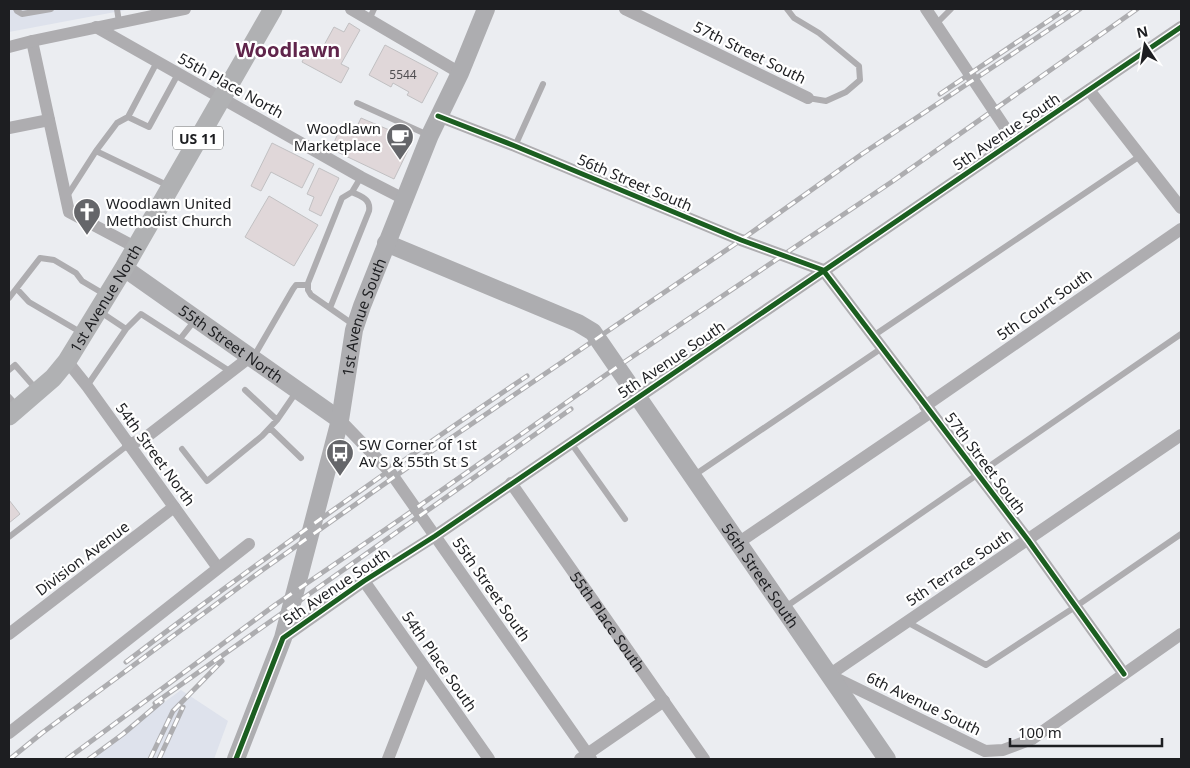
<svg xmlns="http://www.w3.org/2000/svg" width="1190" height="768" font-family="'Noto Sans',sans-serif">
	<style>
		.built { fill: #dee2ec }
		.building { fill: #e0d7d9; stroke: #c1c0c2 }
		.lines { fill: none; stroke-linecap: round; stroke-linejoin: round }
		.lane { stroke: #aeadb0; stroke-width: 6 }
		.street { stroke: #aeadb0; stroke-width: 12 }
		.secondary { stroke: #adadb0; stroke-width: 18 }
		.primary { stroke: #b0b1b3; stroke-width: 19 }
		.rail-casing { stroke: #adadb0; stroke-width: 5 }
		.rail { stroke: #fff; stroke-width: 3; stroke-dasharray: 9; stroke-linecap: butt }
		.cycleway-casing { stroke: #fff; stroke-width: 8 }
		.cycleway { stroke: #1b5e20; stroke-width: 5 }
		.labels { text-anchor: middle; dominant-baseline: central; stroke-width: 4.5; stroke-linejoin: round; paint-order: stroke }
		.number-label { font-size: 12px; fill: #504e51 }
		.shield { fill: #fff; stroke: #616264; stroke-width: 1 }
		.shield-label { font-size: 14px; font-weight: bold; fill: #1d1e21 }
		.street-label { font-size: 15px; fill: #1d1e21; stroke: #fff }
		.poi-label { font-size: 15px; fill: #1d1e21; stroke: #fff; text-anchor: start }
		.district-label { font-size: 20px; font-weight: bold; fill: #60254b; stroke: #fff }
	</style>
	<rect width="100%" height="100%" fill="#ebedf1"/>
	<path class="built" d="M9,9h122l-122,23z
		M181,690l47,31 -14,38h-127z"/>
	<path class="building" d="M349,23l11,7 -19,34 8,4 -8,15 -39,-21 5,-10 10,6 17,-31 10,5z
		M385,45l53,28 -16,30 -15,-8 2,-3 -16,-9 -2,4 -22,-12z
		M361,118l52,22 -19,39 -63,-30 9,-20 13,6z
		M272,143l42,21 -12,24 -31,-16 -10,19 -10,-5z
		M319,168l20,10 -18,38 -12,-6 5,-13 -7,-3z
		M269,196l49,29 -24,41 -49,-29z
		M9,500l11,14 -11,9z"/>
	<g class="lines">
		<path class="lane" d="M16,9l1,2 5,3 29,-5
			M117,9l2,13
			M787,9l7,9 25,15 40,33 1,14 -14,12 -20,9 -18,-3
			M369,20l5,-11
			M936,24l15,-15
			M157,62l-29,55 21,10 29,-53
			M357,103l71,32
			M515,146l28,-62
			M96,151l73,35
			M65,194l4,-1 27,-42 21,-28 11,-6
			M17,289l12,13 53,31
			M9,298l31,-40 14,2 22,13 6,8 22,13
			M330,308l39,-97c2,-12 -7,-14 -17,-19
			M354,325l-43,-30 -3,-5v-7l34,-85 10,-6 9,-15
			M126,329l15,-15 90,58
			M873,336l267,-180
			M180,339l15,-19
			M253,358l40,-69 3,-4h12
			M9,370l6,-5 22,25
			M87,386l39,-57 -27,-18
			M245,390l32,30
			M9,397l9,10
			M270,428l31,30
			M571,443l54,76
			M182,449l25,32 55,-45 15,-16 20,-29
			M693,476l189,-128
			M9,537l119,-92
			M784,608l397,-274
			M907,622l79,43 89,-58 106,-73"/>
		<g class="street">
			<path d="M351,9l109,64"/>
			<path d="M625,9l183,89"/>
			<path d="M926,9l88,132"/>
			<path d="M96,27l265,150 43,22"/>
			<path d="M32,41l37,171 66,35"/>
			<path d="M9,47l23,-6 153,-32"/>
			<path d="M1089,90l92,118"/>
			<path d="M438,116l77,30 226,94 82,30 205,270 96,134"/>
			<path d="M9,128l40,-8"/>
			<path d="M67,361l20,25 131,182"/>
			<path d="M925,406l256,-177"/>
			<path d="M340,420l51,53 200,286"/>
			<path d="M128,445l17,-7 105,-81"/>
			<path id="s1" d="M511,483l193,276"/>
			<path d="M738,543l193,-131"/>
			<path d="M364,581l125,178"/>
			<path d="M9,634l165,-127"/>
			<path d="M283,638l81,-57 71,-45 746,-509"/>
			<path d="M829,675l352,-240"/>
			<path d="M831,676l154,75 18,-1 29,-11 149,-105"/>
			<path d="M9,733l240,-189"/>
			<path d="M388,759l36,-92"/>
			<path d="M580,759l84,-58"/>
		</g>
		<g class="secondary">
			<path id="s2" d="M386,243l192,80 15,9 294,427"/>
			<path id="s3" d="M124,268l216,152"/>
			<path id="s4" d="M236,759l47,-121 57,-218 14,-90 8,-24 68,-171 30,-62 26,-64"/>
		</g>
		<path class="primary" id="s5" d="M9,416l44,-38 14,-17 57,-93 149,-259"/>
		<defs>
			<path id="rail" d="M940,94l126,-85
				M126,662c131,-100 265,-194 401,-286
				M155,703l416,-294
				M10,759l32,-26 219,-162 146,-103 334,-228 121,-86 218,-145
				M67,759l208,-154 127,-87 215,-151 276,-186 244,-172
				M89,759l34,-25 39,-33
				M150,759l23,-48 49,-50
				M159,759l24,-52"/>
		</defs>
		<use href="#rail" class="rail-casing"/>
		<use href="#rail" class="rail"/>
		<defs>
			<path id="cycleway" d="M438,116l77,30 226,94 82,30 205,270 96,134
				M236,759l47,-121 81,-57 71,-45 746,-509"/>
		</defs>
		<use href="#cycleway" class="cycleway-casing"/>
		<use href="#cycleway" class="cycleway"/>
	</g>
	<defs>
		<symbol id="cafe-pin" viewBox="-11 -11 22 30"><path d="M0 17L-7.5 6A9.5 9.5 0 1 1 7.5 6Z" fill="#65666a" stroke="#fff"/><path d="M-5.5-4.5H6V0H3Q3 3.5 0 3.5H-2.5Q-5.5 3.5-5.5 0ZM3-3.2v2h1.7v-2ZM-6 4.5H4V6H-6Z" fill="#fff"/></symbol>
		<symbol id="church-pin" viewBox="-11 -11 22 30"><path d="M0 17L-7.5 6A9.5 9.5 0 1 1 7.5 6Z" fill="#65666a" stroke="#fff"/><path d="M-1.2-6h2.4v3.5h3.3v2.4h-3.3V6h-2.4V-.1h-3.3v-2.4h3.3Z" fill="#fff"/></symbol>
		<symbol id="bus-pin" viewBox="-11 -11 22 30"><path d="M0 17L-7.5 6A9.5 9.5 0 1 1 7.5 6Z" fill="#65666a" stroke="#fff"/><path d="M-5-6H5V4H4V6H2V4H-2V6H-4V4H-5ZM-3.5-4V0h7V-4ZM-3.5 1.2v1.5H-2V1.2ZM2 1.2v1.5H3.5V1.2Z" fill="#fff"/></symbol>
	</defs>
	<g fill-rule="evenodd">
		<use href="#cafe-pin" x="384" y="121" width="32" height="43"/>
		<use href="#church-pin" x="71" y="196" width="32" height="43"/>
		<use href="#bus-pin" x="324" y="437" width="32" height="43"/>
	</g>
	<g class="labels">
		<g class="number-label">
			<text x="403" y="74">5544</text>
		</g>
		<rect class="shield" x="173" y="126.5" width="50" height="23" rx="4"/>
		<g class="shield-label">
			<text x="198" y="138">US 11</text>
		</g>
		<g class="street-label">
			<text transform="translate(750 52) rotate(26)">57th Street South</text>
			<text transform="translate(231 85) rotate(29)">55th Place North</text>
			<text transform="translate(1006 131) rotate(-34)">5th Avenue South</text>
			<text transform="translate(635 182) rotate(23)">56th Street South</text>
			<text stroke="none"><textPath href="#s5" startOffset="154">1st Avenue North</textPath></text>
			<text transform="translate(1044 304) rotate(-35)">5th Court South</text>
			<text stroke="none"><textPath href="#s4" startOffset="461">1st Avenue South</textPath></text>
			<text stroke="none"><textPath href="#s3" startOffset="131">55th Street North</textPath></text>
			<text transform="translate(671 359) rotate(-34)">5th Avenue South</text>
			<text transform="translate(156 454) rotate(54)">54th Street North</text>
			<text transform="translate(986 463) rotate(53)">57th Street South</text>
			<text transform="translate(82 558) rotate(-37)">Division Avenue</text>
			<text transform="translate(959 567) rotate(-34)">5th Terrace South</text>
			<text stroke="none"><textPath href="#s2" startOffset="521">56th Street South</textPath></text>
			<text transform="translate(336 586) rotate(-34)">5th Avenue South</text>
			<text transform="translate(492 589) rotate(55)">55th Street South</text>
			<text stroke="none"><textPath href="#s1" startOffset="169">55th Place South</textPath></text>
			<text transform="translate(440 661) rotate(55)">54th Place South</text>
			<text transform="translate(924 703) rotate(26)">6th Avenue South</text>
		</g>
		<g class="poi-label">
			<text x="381" y="128" text-anchor="end">Woodlawn<tspan x="381" dy="17">Marketplace</tspan></text>
			<text x="106" y="203">Woodlawn United<tspan x="106" dy="17">Methodist Church</tspan></text>
			<text x="359" y="444">SW Corner of 1st<tspan x="359" dy="17">Av S &amp; 55th St S</tspan></text>
		</g>
		<g class="district-label">
			<text x="288" y="49">Woodlawn</text>
		</g>
	</g>
	<rect width="1190" height="768" fill="none" stroke="#1d1e21" stroke-width="20"/>
	<g transform="translate(1145 45) rotate(348)" stroke="#ffffff" stroke-width="4" paint-order="stroke">
	<path d="M0-4L9 19L0 12L-9 19Z" fill="#1d1e21"/>
	<text y="-8" font-size="14" font-weight="bold" text-anchor="middle" fill="#1d1e21">N</text>
	</g>
	<path d="M1010 738v8h152v-8" fill="none" stroke="#1d1e21" stroke-width="2.5"/>
	<text x="1018" y="738" font-size="15" fill="#1d1e21" stroke="#ffffff" stroke-width="4" paint-order="stroke">100 m</text>
</svg>
